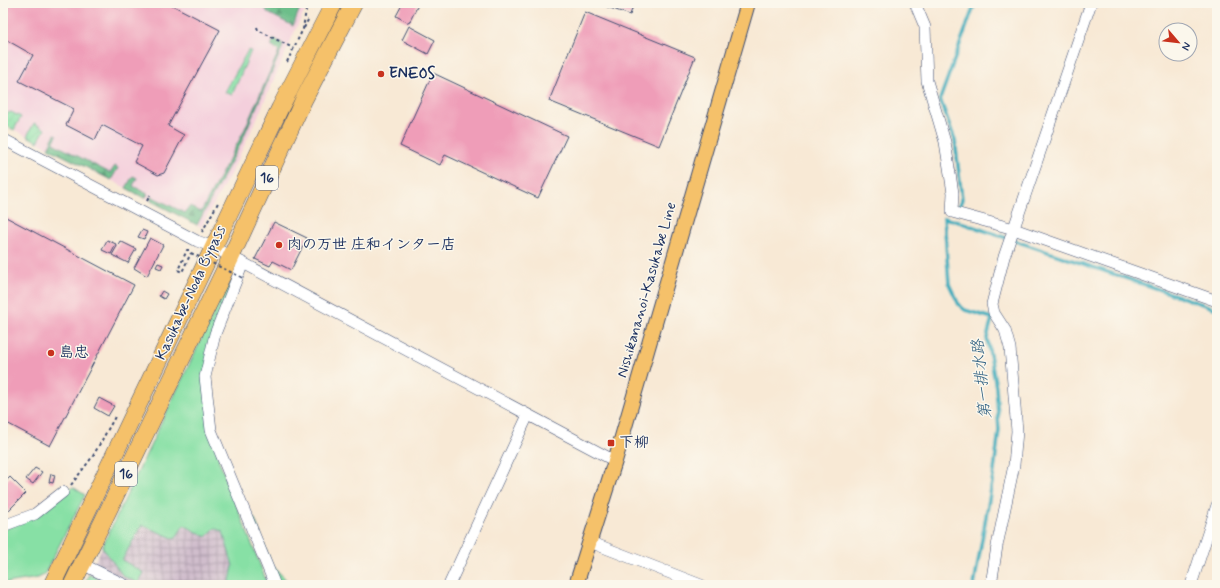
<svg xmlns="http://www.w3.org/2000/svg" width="1220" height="588" font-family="Mynerve,'Klee One',sans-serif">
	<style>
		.built { fill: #f4cfdc }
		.industrial { fill: url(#industrial-grid) }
		.green { fill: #87e0a5; stroke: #518882 }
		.forest { fill: url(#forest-firs); stroke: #447674 }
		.garden { fill: url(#garden-furrows); stroke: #518882 }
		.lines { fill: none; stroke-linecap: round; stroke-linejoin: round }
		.stream { stroke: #3fadbd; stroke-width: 3.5 }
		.building { fill: #ef9db8 }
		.minor-casing { stroke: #3c4b70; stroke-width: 12 }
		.major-casing { stroke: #3c4b70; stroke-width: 16 }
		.highway-casing { stroke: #3c4b70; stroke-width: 18 }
		.path { stroke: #3c4b70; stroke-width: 2; stroke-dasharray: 3 3; stroke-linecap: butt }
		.minor { stroke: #fff; stroke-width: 11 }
		.major { stroke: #f5c16b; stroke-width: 14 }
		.highway { stroke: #f5c16b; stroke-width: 17 }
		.path-bridge { stroke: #3c4b70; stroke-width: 2; stroke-dasharray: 3 3; stroke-linecap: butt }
		.poi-dot { fill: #c8321e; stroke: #fbf7ec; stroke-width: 1.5 }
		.labels { text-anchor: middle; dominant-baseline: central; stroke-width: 3; stroke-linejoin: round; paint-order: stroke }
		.shield { fill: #fbf7ec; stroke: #5e6b89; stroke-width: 1 }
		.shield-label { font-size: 14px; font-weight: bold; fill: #1b2f5e }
		.poi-label { font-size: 15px; font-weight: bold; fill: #1b2f5e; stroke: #fbf7ec; text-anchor: start }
		.street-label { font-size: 15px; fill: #1b2f5e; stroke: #fbf7ec }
		.water-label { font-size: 16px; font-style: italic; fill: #285b7f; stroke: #fbf7ec }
	</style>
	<defs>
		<pattern id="industrial-grid" width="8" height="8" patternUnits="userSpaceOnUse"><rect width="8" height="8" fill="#d0bdcc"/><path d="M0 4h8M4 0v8" fill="none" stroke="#a89aa9"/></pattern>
		<pattern id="forest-firs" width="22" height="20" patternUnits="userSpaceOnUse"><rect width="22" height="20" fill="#6dbe8a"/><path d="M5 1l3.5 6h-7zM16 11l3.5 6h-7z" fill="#599b74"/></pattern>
		<pattern id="garden-furrows" width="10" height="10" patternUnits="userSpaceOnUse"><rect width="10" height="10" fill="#87e0a5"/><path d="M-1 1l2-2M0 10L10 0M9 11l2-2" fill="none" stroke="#74c090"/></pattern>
	</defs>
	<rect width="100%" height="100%" fill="#fbf7ec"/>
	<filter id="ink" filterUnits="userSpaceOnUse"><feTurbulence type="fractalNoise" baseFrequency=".025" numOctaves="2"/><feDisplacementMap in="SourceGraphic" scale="8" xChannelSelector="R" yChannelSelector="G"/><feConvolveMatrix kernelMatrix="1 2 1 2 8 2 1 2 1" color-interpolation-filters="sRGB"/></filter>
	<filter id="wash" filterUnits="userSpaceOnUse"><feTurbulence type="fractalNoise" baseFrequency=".012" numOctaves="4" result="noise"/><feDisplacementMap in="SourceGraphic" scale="16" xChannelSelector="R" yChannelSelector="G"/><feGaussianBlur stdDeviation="0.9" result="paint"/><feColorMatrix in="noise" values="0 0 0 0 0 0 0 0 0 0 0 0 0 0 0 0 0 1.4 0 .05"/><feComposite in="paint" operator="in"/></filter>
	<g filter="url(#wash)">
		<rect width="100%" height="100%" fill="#f8e9d5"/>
		<path class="built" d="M3,3h306l-11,21 -40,92 -25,53 -32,58 -198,-103z"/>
		<path class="industrial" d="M142,525l33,14 9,-14 22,12 9,-9 8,4 10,34 -4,19h-119l-21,-11 13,-27 21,29 21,-3 -23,-13z"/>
		<path class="green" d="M233,278l-24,93 10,90 49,124h-39l4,-19 -10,-34 -8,-4 -9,9 -22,-12 -9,14 -33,-14 -20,35 22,13 -6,10 -15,-7 -21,-29 128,-268z
			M73,487l12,8 -41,80 -6,3 -32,5 -3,-1v-52l54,-30z
			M251,519h4l16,45 20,21h-15z
			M89,574l21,11h-26z"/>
		<path class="forest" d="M266,3h36l-9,23 -25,-13 -2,-3z
			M274,39l8,4 1,3 -43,99 -43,80 -46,-24v-5l34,17 5,-7 11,6 42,-79 36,-82 -8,-5z
			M55,134l2,1 -4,8 57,30 5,-7 3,2 -7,12 -63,-32z
			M133,176l4,2 -4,8 15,8 -2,3 -2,1 -18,-10 6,-11z"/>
		<path class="garden" d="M248,50l3,1 -19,44 -7,-3z
			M11,112l10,5 -7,13 -11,-6v-7l2,-3z
			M34,123l11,6 -7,13 -11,-6z"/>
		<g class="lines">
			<path class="stream" d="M958,212l4,-13 -7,-59 -15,-41 35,-96
				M974,585l20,-114 5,-41 -3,-43 -9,-49 5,-20 -27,-8 -6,-5 -10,-21 -5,-66 12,3 261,88"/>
		</g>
		<g id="blocks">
			<path class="building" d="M3,3h165l52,27 -52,96 16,9 -20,38 -6,2 -24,-13 8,-16 -40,-21 -7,15 -29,-15 8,-16 -55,-28 14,-26 -30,-17z
				M403,3h16l-10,20 -13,-7z
				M596,3h38l-4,12z
				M585,12l110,45 -36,89 -110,-45z
				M409,26l26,14 -7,14 -26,-14z
				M433,73l134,63 -29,62 -93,-43 -5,10 -40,-19z
				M4,216l130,69 -84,161 -47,-25v-203z
				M274,222l33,16 -16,32 -18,-9 -3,5 -15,-7z
				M142,230l5,2 -3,7 -6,-2z
				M150,238l13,7 -16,31 -13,-8z
				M107,240l9,4 -5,10 -9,-4z
				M120,241l16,8 -8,14 -16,-8z
				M158,263l5,2 -2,4 -5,-2z
				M162,291l5,3 -3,5 -5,-3z
				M99,398l15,8 -6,10 -14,-8z
				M35,468l7,4 -9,12 -7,-5z
				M51,474l4,1 -2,8 -4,-1z
				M10,477l16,16 -22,22 -1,-1v-30z"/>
		</g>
	</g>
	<g filter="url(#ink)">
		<use href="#blocks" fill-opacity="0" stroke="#3c4b70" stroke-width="1"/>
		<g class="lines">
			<defs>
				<path id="minor" d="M915,3l10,24 2,54 18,61 8,51 -1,19 62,17 203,72
					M3,139l194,102 16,6 402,214
					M243,263l-28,71 -10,43 6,53 64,155
					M3,526l32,-12 28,-22
					M590,542l111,43
					M82,564l43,21
					M449,585l79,-170
					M991,585l6,-39 17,-81 3,-34 -7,-83 -5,-18 -11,-17 -2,-9 12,-47 87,-254
					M1191,585l26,-80"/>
				<path id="major" d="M576,585l39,-124 133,-458"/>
				<path id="highway" d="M52,585l228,-477 54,-105
					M72,585l159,-328 73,-158 50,-96"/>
			</defs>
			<use href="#minor" class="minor-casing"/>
			<use href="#major" class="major-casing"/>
			<use href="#highway" class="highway-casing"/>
			<path class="path" d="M257,27l1,3 35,18
				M304,28l5,-10
				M287,62l16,-33 4,-26
				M147,201l3,-6
				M202,232l17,-31
				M189,250h-2l-9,20 4,2 9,-19
				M71,485l22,-29 23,-41"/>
			<use href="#minor" class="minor"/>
			<use href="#major" class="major"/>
			<use href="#highway" class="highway"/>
			<path class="path-bridge" d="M191,253l52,25"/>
		</g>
	</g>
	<g class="poi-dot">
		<circle cx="381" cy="74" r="4"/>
		<circle cx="279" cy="245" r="4"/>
		<circle cx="51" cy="353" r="4"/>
		<rect x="607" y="439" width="8" height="8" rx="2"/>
	</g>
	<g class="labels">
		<g class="shield">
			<rect x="256" y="166" width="22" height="24" rx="3"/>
			<rect x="115" y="462" width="22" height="24" rx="3"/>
		</g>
		<g class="shield-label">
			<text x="267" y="178">16</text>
			<text x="126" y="474">16</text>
		</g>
		<g class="poi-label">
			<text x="389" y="74">ENEOS</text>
			<text x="287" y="245">肉の万世 庄和インター店</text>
			<text x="59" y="353">島忠</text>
			<text x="619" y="443">下柳</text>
		</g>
		<g class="street-label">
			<text transform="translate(647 290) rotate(-74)">Nishikananoi-Kasukabe Line</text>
			<text transform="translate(191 293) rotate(-65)">Kasukabe-Noda Bypass</text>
		</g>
		<g class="water-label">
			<text transform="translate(982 379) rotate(-96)">第一排水路</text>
		</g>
	</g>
	<rect width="1220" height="588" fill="none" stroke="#fbf7ec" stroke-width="16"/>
	<g transform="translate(1178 42) rotate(118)"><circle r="19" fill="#fbf7ec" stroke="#a1a7b3"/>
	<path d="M0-3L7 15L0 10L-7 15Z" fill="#c8321e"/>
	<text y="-6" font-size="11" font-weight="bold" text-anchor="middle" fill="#1b2f5e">N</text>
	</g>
</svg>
